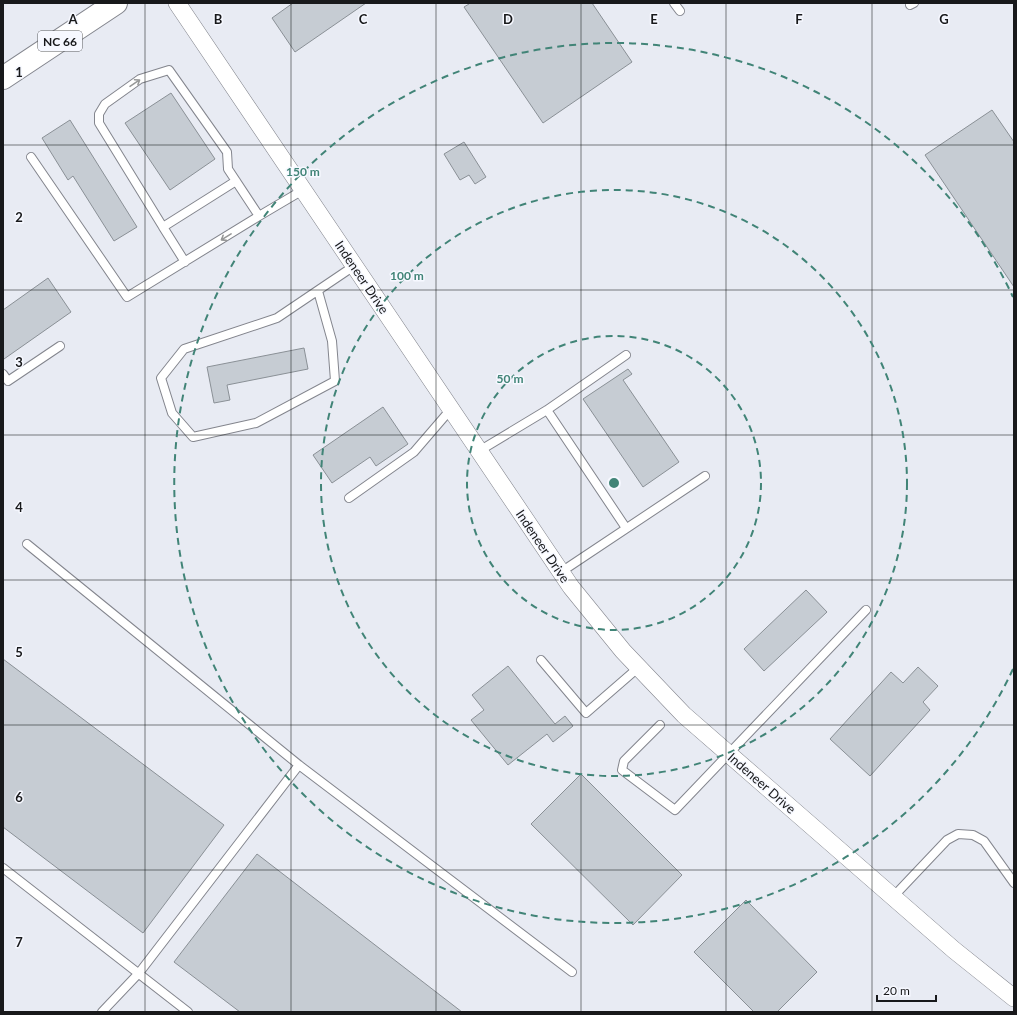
<svg xmlns="http://www.w3.org/2000/svg" width="1017" height="1015" font-family="Lato,sans-serif">
	<style>
		.building { fill: #c6ccd3; stroke: #8a9096 }
		.lines { fill: none; stroke-linecap: round; stroke-linejoin: round }
		.service-casing { stroke: #83858d; stroke-width: 10 }
		.minor-casing { stroke: #83858d; stroke-width: 18 }
		.primary-casing { stroke: #83858d; stroke-width: 24 }
		.service { stroke: #fff; stroke-width: 8 }
		.minor { stroke: #fff; stroke-width: 17 }
		.primary { stroke: #fff; stroke-width: 22 }
		.oneway { stroke: #979898 }
		.grid { fill: none; stroke: #18191b; stroke-width: 1; stroke-opacity: 0.55 }
		.ring { fill: none; stroke: #418477; stroke-width: 2; stroke-dasharray: 7 5 }
		.labels { text-anchor: middle; dominant-baseline: central; stroke-width: 3; stroke-linejoin: round; paint-order: stroke }
		.shield { fill: #f6f8ff; stroke: #5b5c5f; stroke-width: 1 }
		.shield-label { font-size: 12px; font-weight: bold; fill: #18191b }
		.street-label { font-size: 13px; fill: #18191b; stroke: #f6f8ff }
		.grid-label { font-size: 13px; text-anchor: middle; font-weight: bold; fill: #18191b; stroke: #f6f8ff; stroke-width: 3; stroke-linejoin: round; paint-order: stroke }
		.centre { fill: #418477; stroke: #f6f8ff; stroke-width: 2 }
		.ring-label { font-size: 12px; text-anchor: middle; font-weight: bold; fill: #418477; stroke: #f6f8ff; stroke-width: 3; stroke-linejoin: round; paint-order: stroke }
	</style>
	<rect width="100%" height="100%" fill="#e8ebf3"/>
	<path class="building" d="M293,3h73l-71,49 -23,-34z
		M468,3h124l40,59 -89,61 -79,-116 5,-3z
		M171,93l44,66 -45,31 -45,-67z
		M992,110l22,32v145l-89,-132z
		M70,120l67,107 -23,14 -41,-65 -5,4 -26,-42z
		M464,142l22,35 -11,7 -6,-9 -9,5 -16,-26z
		M48,278l23,34 -67,47 -1,-2v-47z
		M304,348l4,21 -81,16 3,15 -16,3 -7,-36z
		M628,369l4,5 -9,6 56,82 -36,25 -60,-88z
		M383,407l25,37 -32,22 -6,-9 -38,26 -19,-28z
		M806,590l21,22 -63,59 -20,-22z
		M3,659l221,166 -81,108 -140,-106z
		M508,666l47,58 10,-8 8,10 -20,16 -6,-8 -39,31 -37,-45 13,-10 -12,-15z
		M918,667l20,19 -15,16 7,8 -60,66 -40,-37 61,-67 12,11z
		M581,774l101,101 -49,50 -102,-101z
		M257,854l205,158h-222l-66,-50z
		M746,900l71,72 -40,40h-23l-60,-60z"/>
	<g class="lines">
		<defs>
			<path id="service" d="M674,3l6,8
				M910,5l4,-2
				M31,157l96,140 132,-81
				M236,181l-73,46 -64,-104v-9l6,-10 35,-25 29,-9 58,82 1,17 31,47 44,-26
				M163,227l22,35
				M318,291l14,50 3,40 -79,42 -63,14 -21,-24 -11,-35 23,-29 93,-31 77,-52
				M3,374l5,7 52,-35
				M547,410l79,118
				M479,451l68,-41 79,-55
				M349,498l65,-46 37,-43
				M27,544l272,221 -160,208 -37,39
				M561,572l144,-96
				M541,660l45,53 53,-46
				M660,725l-36,36 -2,9 53,40 191,-200
				M299,765l273,207
				M3,868l185,144
				M893,897l54,-57 11,-6 15,1 11,6 30,42"/>
			<path id="minor" d="M177,3l394,584 52,64 61,64 270,235 60,48"/>
			<path id="primary" d="M3,78l113,-75"/>
		</defs>
		<use href="#service" class="service-casing"/>
		<use href="#minor" class="minor-casing"/>
		<use href="#primary" class="primary-casing"/>
		<use href="#service" class="service"/>
		<use href="#minor" class="minor"/>
		<use href="#primary" class="primary"/>
	</g>
	<defs><path id="oneway-shaft" d="M-6 0H5M1.5-3L5.5 0L1.5 3" fill="none" stroke-width="1.6" stroke-linecap="round" stroke-linejoin="round"/></defs>
	<g class="oneway">
		<use href="#oneway-shaft" transform="translate(135 83) rotate(-34)"/>
		<use href="#oneway-shaft" transform="translate(226 237) rotate(148)"/>
	</g>
	<path class="grid" d="M145,3v1009M291,3v1009M436,3v1009M581,3v1009M726,3v1009M872,3v1009M3,145h1011M3,290h1011M3,435h1011M3,580h1011M3,725h1011M3,870h1011"/>
	<g class="ring">
		<circle cx="614" cy="483" r="147"/>
		<circle cx="614" cy="483" r="293"/>
		<path d="M1013 669A440 440 0 1 1 1013 297"/>
	</g>
	<g class="labels">
		<rect class="shield" x="38" y="31" width="44" height="20" rx="3"/>
		<g class="shield-label">
			<text x="60" y="41">NC 66</text>
		</g>
		<g class="street-label">
			<text transform="translate(362 277) rotate(56)">Indeneer Drive</text>
			<text transform="translate(543 546) rotate(56)">Indeneer Drive</text>
			<text transform="translate(762 783) rotate(41)">Indeneer Drive</text>
		</g>
	</g>
	<g class="grid-label">
		<text x="73" y="24">A</text>
		<text x="218" y="24">B</text>
		<text x="363" y="24">C</text>
		<text x="508" y="24">D</text>
		<text x="654" y="24">E</text>
		<text x="799" y="24">F</text>
		<text x="944" y="24">G</text>
		<text x="19" y="77">1</text>
		<text x="19" y="222">2</text>
		<text x="19" y="367">3</text>
		<text x="19" y="512">4</text>
		<text x="19" y="657">5</text>
		<text x="19" y="802">6</text>
		<text x="19" y="947">7</text>
	</g>
	<circle cx="614" cy="483" r="6" class="centre"/>
	<g class="ring-label">
		<text x="303" y="176">150 m</text>
		<text x="407" y="280">100 m</text>
		<text x="510" y="383">50 m</text>
	</g>
	<rect width="1017" height="1015" fill="none" stroke="#18191b" stroke-width="8"/>
	<path d="M877 995v6h59v-6" fill="none" stroke="#18191b" stroke-width="2"/>
	<text x="883" y="995" font-size="12" fill="#18191b" stroke="#f6f8ff" stroke-width="3" paint-order="stroke">20 m</text>
</svg>
